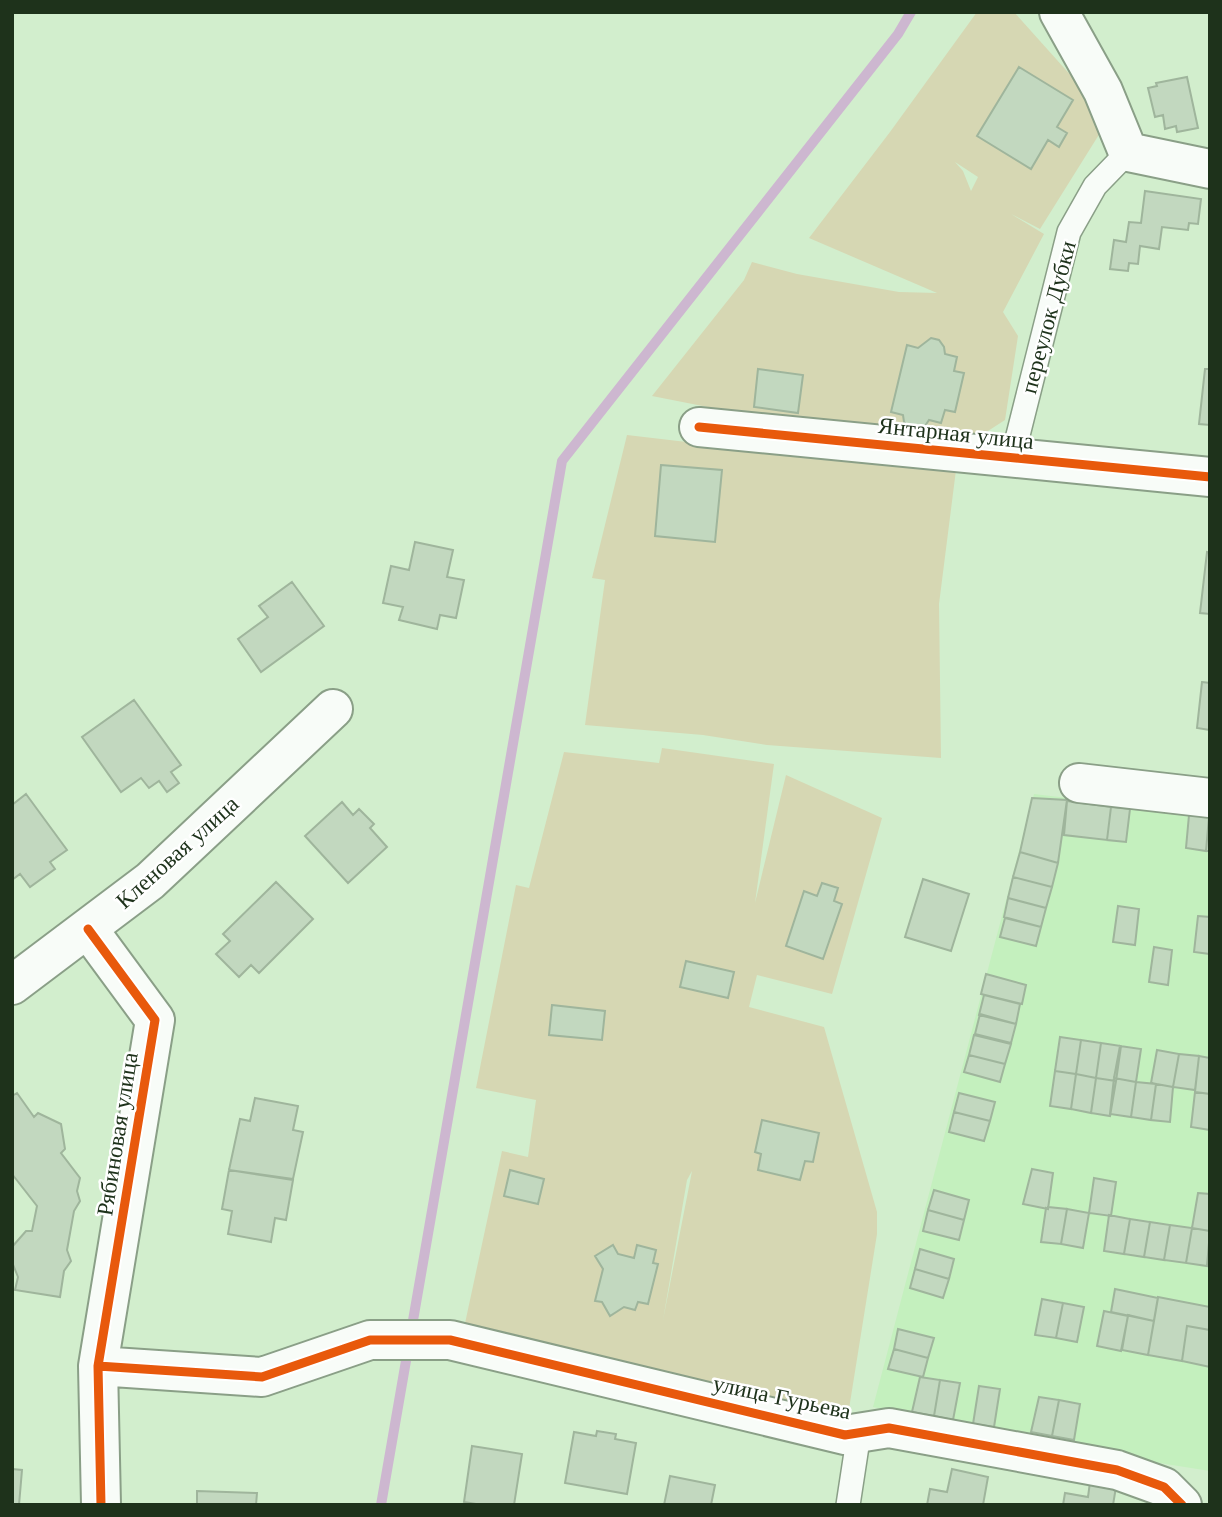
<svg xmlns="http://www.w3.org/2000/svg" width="1222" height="1517" font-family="'Libre Baskerville',serif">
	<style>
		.built { fill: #c4f0be }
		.green { fill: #d6d7b3; fill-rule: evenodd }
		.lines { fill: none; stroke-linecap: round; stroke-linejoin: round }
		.stream { stroke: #cdb7d0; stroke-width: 10 }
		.building { fill: #c2d8bf; stroke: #9fb59c; stroke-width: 2 }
		.service-casing { stroke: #8a9f87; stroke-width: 26 }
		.minor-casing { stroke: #8a9f87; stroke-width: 42 }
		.service { stroke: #f8fcf8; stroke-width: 23 }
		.minor { stroke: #f8fcf8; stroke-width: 38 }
		.cycleway-casing { stroke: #fff; stroke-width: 13 }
		.cycleway { stroke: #e8590c; stroke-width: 9 }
		.labels { text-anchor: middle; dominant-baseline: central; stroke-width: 5; stroke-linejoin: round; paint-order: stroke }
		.street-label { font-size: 23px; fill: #1e321b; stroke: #fff }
	</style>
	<rect width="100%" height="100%" fill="#d2eecd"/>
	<path class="built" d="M1034,794l176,21v656l-57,-9 -280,-55z"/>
	<path class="green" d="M977,12h37l77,86 9,35 -60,96 -29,-15 33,20 -41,78 15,24 -13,84 -28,18 -249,-27 -76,-15 92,-116 8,-18 45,12 102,18 38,1 -128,-55 81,-106zM955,162l23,15 -7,14 -8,-20z
		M627,435l119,14 211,13 -18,142 2,154 -174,-13 -64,-10 -118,-10 20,-145 -13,-2z
		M662,748l112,16 -19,139 31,-128 96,43 -50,176 -75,-19 -8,32 75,20 53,185v22l-28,175h-17l-139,-26 -229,-55 38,-177 26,6 8,-57 -60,-12 40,-203 13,3 35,-136 95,11zM692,1171l-29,149 24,-140z"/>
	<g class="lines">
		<path class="stream" d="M381,1505l181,-1044 336,-427 13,-22"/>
	</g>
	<path class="building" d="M1019,67l54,33 -16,27 10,6 -8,14 -11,-7 -17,29 -54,-33z
		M1187,77l11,51 -21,4 -1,-6 -11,3 -2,-14 -8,2 -7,-29 9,-2 -1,-3z
		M1145,191l56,8 -3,25 -9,-1 -1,7 -26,-3 -3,22 -19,-3 -2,18 -9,-1 -1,8 -18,-2 4,-29 12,2 3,-20 12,1z
		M931,338l8,2 5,7 1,7 12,3 -3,14 10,2 -9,39 -10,-2 -4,13 -12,-3 -4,6 -7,4 -8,-2 -6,-6 -1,-7 -12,-3 16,-67 11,3z
		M758,369l45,6 -5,38 -44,-6z
		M1205,369h5v56l-11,-1z
		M661,465l61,5 -7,72 -60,-6z
		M415,542l38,8 -6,27 17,3 -8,38 -16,-3 -3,14 -38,-9 4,-13 -20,-4 8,-37 18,4z
		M1207,552l3,1v61l-10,-1z
		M292,582l32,44 -63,46 -23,-33 30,-22 -9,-11z
		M1202,682l8,1v47l-13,-2z
		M134,700l47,65 -10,7 8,11 -12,9 -8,-11 -10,7 -8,-10 -20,14 -39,-55z
		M26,794l41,56 -17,12 5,7 -25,18 -10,-13 -8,6v-75z
		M1032,798l35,2 -9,63 -38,-11z
		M1067,801l44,6 -4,33 -43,-5z
		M342,802l11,13 6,-6 15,15 -4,4 17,19 -39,36 -43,-47z
		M1111,807l19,2 -4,33 -19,-2z
		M1189,815l20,2 -3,34 -20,-3z
		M1209,817h1v34h-4z
		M1020,852l38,11 -6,24 -39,-10z
		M1013,877l39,10 -6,21 -38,-10z
		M923,879l46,15 -18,57 -46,-14z
		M276,882l37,37 -54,54 -8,-8 -12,12 -23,-23 14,-13 -7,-7z
		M822,883l16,5 -4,13 8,3 -19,55 -37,-13 18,-55 13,5z
		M1008,898l38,10 -5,19 -37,-10z
		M1118,906l21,3 -4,36 -22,-3z
		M1198,916l12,1v37l-16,-2z
		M1005,918l36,9 -5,19 -36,-9z
		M1154,947l18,3 -4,35 -19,-3z
		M686,961l48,11 -6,26 -48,-11z
		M986,974l40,11 -4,19 -41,-10z
		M984,995l36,9 -4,20 -37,-9z
		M552,1005l53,6 -3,29 -53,-5z
		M980,1014l36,10 -5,19 -36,-9z
		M974,1035l37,9 -6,20 -36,-9z
		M1060,1037l21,3 -5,34 -21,-3z
		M1081,1040l20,3 -5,35 -20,-4z
		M1101,1043l20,3 -5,35 -20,-3z
		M1120,1046l21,3 -5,33 -22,-4z
		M1157,1050l22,4 -6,33 -22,-4z
		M1179,1054l20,2 -4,34 -22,-3z
		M969,1055l36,9 -5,18 -36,-10z
		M1199,1056l11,2v36l-15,-2z
		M1055,1071l21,3 -5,35 -21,-3z
		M1076,1074l20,4 -5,35 -20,-4z
		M1096,1078l20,3 -6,35 -19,-3z
		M1114,1078l22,4 -5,35 -21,-3z
		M1136,1082l20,2 -5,36 -20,-3z
		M1156,1084l17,3 -3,35 -19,-2z
		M1195,1092l15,2v36l-19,-3z
		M17,1093l17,24 4,-4 23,11 4,25 -4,4 19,25 -3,13 3,10 -6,10 -7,39 4,11 -7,10 -4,26 -45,-7 3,-13 -6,-15v-15l14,-16h6l5,-25 -25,-32v-78z
		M959,1093l36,9 -5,19 -36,-9z
		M255,1098l43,8 -5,24 10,2 -10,47 -64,-9 11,-51 10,2z
		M954,1112l36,9 -6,20 -35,-9z
		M762,1120l57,13 -6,29 -8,-1 -5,19 -42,-10 3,-16 -6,-2z
		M1032,1169l21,4 -5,36 -25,-5z
		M229,1170l64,10 -7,40 -11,-2 -4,24 -43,-8 4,-23 -10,-2z
		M510,1170l34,9 -6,25 -34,-8z
		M1094,1178l22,4 -5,34 -22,-3z
		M934,1190l35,10 -5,20 -36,-10z
		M1198,1193l12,1v37l-18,-3z
		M1048,1207l19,2 -6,35 -20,-2 5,-34 2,1z
		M1067,1209l22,4 -6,35 -22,-4z
		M928,1210l36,10 -5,20 -36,-9z
		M1109,1215l21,4 -6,35 -20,-3z
		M1130,1219l20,3 -6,35 -20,-3z
		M1150,1222l20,3 -6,35 -20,-3z
		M1170,1225l22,3 -6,35 -22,-3z
		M1192,1228l18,3 -3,35 -21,-3z
		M613,1245l5,9 16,4 3,-13 19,5 -3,13 5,1 -10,40 -10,-2 -3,8 -11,-3 -14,9 -8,-14 -7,-1 8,-32 -8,-13z
		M920,1249l34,10 -5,20 -34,-10z
		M915,1269l34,10 -6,19 -33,-10z
		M1115,1289l43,9 -4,23 -43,-9z
		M1158,1297l52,10v23l-23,-4 -5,35 -34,-6z
		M1042,1299l21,4 -7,35 -21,-3z
		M1063,1303l21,4 -7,35 -21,-4z
		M1104,1311l24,5 -7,35 -24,-5z
		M1128,1315l26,6 -6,34 -26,-5z
		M1187,1326l23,4v37l-28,-6z
		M898,1329l36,9 -6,20 -34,-9z
		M894,1349l34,9 -5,19 -35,-8z
		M920,1377l20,3 -6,36 -22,-4z
		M920,1377l20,3 -6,36 -22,-4z
		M940,1380l20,3 -7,37 -19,-4z
		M979,1386l21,3 -6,38 -21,-3z
		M1039,1397l20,3 -7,36 -21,-4z
		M1059,1400l21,4 -6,36 -22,-4z
		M597,1431l19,3 -1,5 21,4 -9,51 -62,-11 9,-51 22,4z
		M472,1446l50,8 -8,51h-32l-18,-3z
		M12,1469l10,1 -3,35h-7z
		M952,1469l36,8 -5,28h-56l3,-16 17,3z
		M670,1476l45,9 -4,20h-47z
		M1090,1482l26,5 -3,18h-50l2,-12 23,4z
		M197,1491l60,2 -1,12h-59z"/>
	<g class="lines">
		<defs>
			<path id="service" d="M1012,459l57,-227 26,-46 33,-34
				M848,1505l11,-72"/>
			<path id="minor" d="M1059,12l44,79 25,61 82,17
				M699,427l511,50
				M1079,783l131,15
				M88,929l67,91 -57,346
				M12,985l138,-104 183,-172
				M101,1505l-3,-139 164,11 108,-37h80l395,95 44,-7 228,42 47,17 18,18"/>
		</defs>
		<use href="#service" class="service-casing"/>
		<use href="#minor" class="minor-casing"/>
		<use href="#service" class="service"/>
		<use href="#minor" class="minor"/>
		<defs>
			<path id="cycleway" d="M699,427l511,50
				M88,929l67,91 -57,346
				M101,1505l-3,-139 164,11 108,-37h80l395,95 44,-7 228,42 47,17 18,18"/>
		</defs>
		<use href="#cycleway" class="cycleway-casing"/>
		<use href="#cycleway" class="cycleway"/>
	</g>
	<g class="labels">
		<g class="street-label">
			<text transform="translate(1048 317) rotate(-75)">переулок Дубки</text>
			<text transform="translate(956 433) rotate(6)">Янтарная улица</text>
			<text transform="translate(177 852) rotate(-42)">Кленовая улица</text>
			<text transform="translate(117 1134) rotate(-81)">Рябиновая улица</text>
			<text transform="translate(782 1397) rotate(12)">улица Гурьева</text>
		</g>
	</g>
	<rect width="1222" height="1517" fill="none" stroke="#1e321b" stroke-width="28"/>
</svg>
